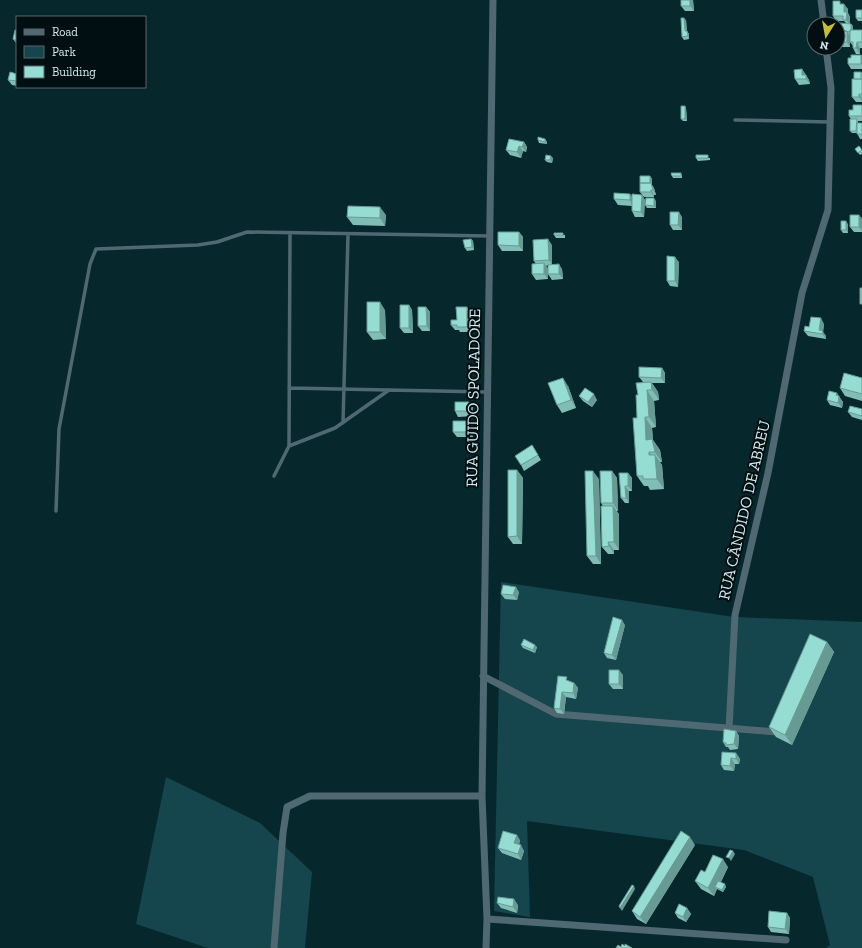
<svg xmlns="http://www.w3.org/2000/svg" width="862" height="948" font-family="'Zilla Slab',serif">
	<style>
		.green { fill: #15464d }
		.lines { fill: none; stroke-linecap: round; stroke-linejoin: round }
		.service { stroke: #506872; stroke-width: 3.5 }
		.minor { stroke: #506872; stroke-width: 7 }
		.wall { fill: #80bdb5 }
		.shaded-wall { fill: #689a94 }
		.building { fill: #95dcd3; stroke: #689a94 }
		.labels { text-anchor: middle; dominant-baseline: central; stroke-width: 4; stroke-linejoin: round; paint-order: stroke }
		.street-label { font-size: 16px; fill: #d4eaed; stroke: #010f12 }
	</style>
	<rect width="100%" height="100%" fill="#06282d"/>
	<path class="green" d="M501,582l233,35 128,5v326h-36l4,-3 -17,-68 -69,-27 -217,-29 3,96 -36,-6z
		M166,777l94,46 52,49 -7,76h-97l-72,-24z"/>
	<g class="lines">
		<path class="service" d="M735,120l95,2
			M289,388l198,4
			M343,423l5,-189
			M289,446l1,-213
			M274,476l15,-30 46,-18 54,-38
			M56,511l3,-82 31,-165 6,-15 102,-4 19,-3 30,-10 243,4"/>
		<path class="minor" d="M821,0l3,24
			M483,676l73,38 220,18
			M729,729l6,-114 33,-142 34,-180 26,-83 3,-122 -5,-40
			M487,919l299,21
			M274,948l9,-115 4,-26 23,-11h172
			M486,948l1,-29 -5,-123 11,-796"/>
	</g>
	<path class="wall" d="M693,0l1,11h-9l-4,-5z
		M842,4l6,5v4l2,4v7h1l2,2v4h9v18h-2v6h-4l-3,-6v-2l-3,-4v5h-9l-3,-4v-12h2v-1l6,-7 -2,-2h-8l-3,-5z
		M862,10v11h-4l-2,-3z
		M686,20l1,11 2,3v5l-5,1 -2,-3z
		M17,30v14l-4,-5z
		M861,55l1,1v13h-11l-3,-5 3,-6z
		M802,69l7,11 1,4 -11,1 -4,-6z
		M861,72l1,1v29h-6l-4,-5 2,-18z
		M17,74v12l-5,-1 -4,-5z
		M862,105v16h-4v2h4v16h-2l-3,-6h-5l-2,-2 1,-12 -2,-3 4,-6z
		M685,106l1,2 1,13h-4l-2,-2z
		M545,139l2,3v2l-8,-1 -1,-3z
		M524,142l3,5 -1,5 -3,-1 -2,7 -11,-3 -4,-5z
		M859,146l3,4v4l-2,1 -5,-6z
		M553,158l-1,5 -5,-1 -2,-2z
		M696,158h14v2l-12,1z
		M681,173l1,3v2h-9l-1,-2z
		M650,176l2,3v6l2,3 2,7h-2v2h-10l-4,-5z
		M642,195l3,5 -1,17h-9l-3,-6v-5l-14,-1 -4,-6z
		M656,201v7h-9l-2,-3z
		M386,215l-1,11 -32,-1 -6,-8z
		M859,215l3,4v13h-8l-4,-5z
		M682,217v13h-9l-3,-5z
		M848,224v9h-5l-2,-3z
		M519,232l4,5v14h-21l-4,-6z
		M554,235h11v3h-9z
		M471,239l2,2 1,9 -7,1 -2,-3z
		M552,245v19l10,5 1,10 -11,1 -4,-6v-9l-2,1 2,3v10l-12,1 -4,-6 4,-10 -2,-3z
		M679,262l-1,25 -8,-1 -3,-5z
		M409,305l3,5 1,23h-9l-4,-5z
		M426,307l4,5v19h-8l-4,-5z
		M385,310l1,29 -13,1 -6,-8z
		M470,312l1,20h-11l-1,-2h-4l-4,-5 6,-5z
		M824,324l-1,8 3,4v3l-18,-3 -4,-5 5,-4z
		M662,368l3,5v10h-13l6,9 1,8 -5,1 2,26 -4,1 1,12 7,10 2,12h-2l2,3 2,24 -14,1 -2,-4h-4l-7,-10v-58l1,-23 5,-13 -4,-5z
		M862,378v23l-17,-5 -5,-8z
		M568,386l8,22 -14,5 -5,-8z
		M579,396l18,4 -5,7 -9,-6z
		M838,396l5,6 -1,6 -12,-3 -3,-5z
		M473,407v9l-15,1 -3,-6z
		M862,409v11l-10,-3 -4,-5z
		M469,421l4,5v11h-16l-4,-5z
		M532,445l9,15 -17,11 -3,-6z
		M517,470l6,8 -1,66h-9l-5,-7z
		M612,471l5,7 1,33h-2l3,3v36h-5v4h-6l-6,-7 1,-41 -2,-3z
		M628,473l4,5v13h-3v12h-4l-4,-5z
		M599,479l2,85h-8l-6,-8z
		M519,592l-2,8 -12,-1 -4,-5z
		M625,625l-9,35 -9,-2 -3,-5z
		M827,642l7,10 -42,93 -16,-8 -7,-10z
		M521,645l16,2 -2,6 -12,-5z
		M623,675v14h-10l-4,-5z
		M558,676l16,7 4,5 -2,11 -10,-2 -2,17 -7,-1 -3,-5z
		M736,731l3,5 -1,13 -8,1 -2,-3h-2l-3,-5z
		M736,753l4,6 -1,5h-4l-1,7 -10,-1 -3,-5z
		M520,840l-1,5 5,6 -3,9 -19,-7 -4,-5z
		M695,845l-49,79 -9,-5 -5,-8z
		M728,867l-7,15 5,5 -3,5 -6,-3 -3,7 -13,-7 -6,-8 10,-9z
		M497,903l21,2 -1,8 -16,-5z
		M687,908l4,6 -5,8 -8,-4 -3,-5z
		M787,913l3,5 -1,16 -18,-2 -3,-5z"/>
	<path class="shaded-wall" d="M690,0h3l1,11 -4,-5z
		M844,4l4,5v4l2,4v8l-4,-5 -2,-8z
		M684,18l2,2 1,14 -2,-3z
		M851,24l2,2v8l-2,-2z
		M687,31l2,3v5l-1,-3z
		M847,31l3,5v11l-3,-5z
		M857,42l3,6v6l-4,-6z
		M861,55l1,1v9l-1,-1z
		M802,69l4,6h-4z
		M806,75l3,5 1,4 -4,-5z
		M859,94l3,4v3l-3,-4z
		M685,106l1,2 1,13 -2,-2z
		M545,139l2,3v2l-2,-2z
		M524,142l3,5 -1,5 -4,-5z
		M519,146l4,5 -2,7 -4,-6z
		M551,156l2,2 -1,5 -2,-3z
		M650,176l2,3v6l2,3 2,7 -3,-5 -3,-7z
		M651,190l3,5v2l-3,-5z
		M630,194l4,5 -1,7 -3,-6z
		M642,195l3,5 -1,17 -3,-5z
		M654,198l2,3v7l-2,-2z
		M380,207l6,8 -1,11 -5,-8z
		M679,212l3,5v13l-4,-5z
		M859,215l3,4v12l-3,-4z
		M846,221l2,3v9l-2,-3z
		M519,232l4,5v14l-4,-5z
		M471,239l2,2 1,9 -2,-3z
		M548,239l4,6v20l-3,-5z
		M675,257l4,5 -1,25 -3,-6z
		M544,263l4,6v10l-4,-5z
		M559,264l3,5 1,10 -4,-5z
		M380,302l5,8 1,29 -6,-7z
		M409,305l3,5 1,23 -4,-5z
		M426,307l4,5v19l-3,-5z
		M467,307l3,5 1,20 -4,-5z
		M821,318l3,6 -1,8 3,4v3l-7,-9z
		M662,368l3,5v10l-4,-5z
		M563,378l5,8 8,22 -5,-8z
		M651,382l7,10 1,8 -7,-10z
		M647,390l7,11 2,26 -7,-10z
		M837,393l6,9 -1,6 -4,-5 -2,-8z
		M594,394l3,6 -5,7 -4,-5z
		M469,402l4,5v9l-4,-5z
		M645,417l7,11 1,12 7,10 2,12 -16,-22z
		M469,421l4,5v11l-4,-5z
		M649,452l7,10 -1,-7 7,10 2,24 -7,-10 -8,-24z
		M517,470l6,8 -1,66 -5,-8z
		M593,471l6,8 2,85 -5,-8z
		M612,471l5,7 1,33 -5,-8z
		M628,473l4,5v13l-4,-5z
		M625,486l4,5v12l-3,-5z
		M613,506l6,8v36l-5,-8z
		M608,542l6,8v4l-5,-8z
		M516,587l3,5 -2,8 -4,-5z
		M622,620l3,5 -9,35 -4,-5z
		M827,642l7,10 -42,93 -7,-10z
		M535,645l2,2 -2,6 -2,-3z
		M619,670l4,5v14l-4,-5z
		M574,683l4,5 -2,11 -3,-6z
		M562,692l4,5 -2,17 -4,-5z
		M736,731l3,5 -1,13 -4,-5z
		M736,753l4,6 -1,5 -3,-5z
		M731,758l4,6 -1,7 -4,-5z
		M517,835l3,5 -2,8 -4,-5z
		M690,837l5,8 -49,79 -6,-7z
		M521,845l3,6 -3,9 -3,-6z
		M733,851l2,3 -4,7 -2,-3z
		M723,859l5,8 -10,21 -3,-1 2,2 -3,7 -6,-8z
		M725,884l1,3 -3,5 -1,-2z
		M634,886l1,3 -13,22 -2,-3z
		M514,899l4,6 -1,8 -4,-6z
		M687,908l4,6 -5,8 -3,-5z
		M787,913l3,5 -1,16 -4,-5z"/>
	<path class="building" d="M681,0h9v6h-9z
		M833,1h7v3h4v8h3l-1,8h-3v-4h-10z
		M856,10h6v8h-6z
		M681,18h3l1,13h2l1,5 -6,1z
		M840,23l11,1v6h-1v2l-10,-2z
		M15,30h2v11l-4,-2z
		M850,30h12v12h-5l-1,6h-3v-6h-3z
		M838,31h9v11h-9z
		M851,55h10v9h-13v-6h3z
		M802,69v6h4v4h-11l-1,-9z
		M10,72l7,2v7l-9,-1z
		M854,72h7v7h-7z
		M852,79h10v15h-3v3h-7z
		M853,105h9v11h-13v-6h4z
		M681,106h4v13h-4z
		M850,119h7l-1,12h-6z
		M857,123h5v11h-5z
		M538,137l7,2v3l-7,-2z
		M509,139l15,3 -2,5 -3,-1 -2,6 -11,-2z
		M859,146l3,4 -4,3 -3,-4z
		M546,155l5,1 -1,4h-5z
		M696,155h12v3h-12z
		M671,173h10v3h-9z
		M640,176h10v7h-10z
		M640,183h11l2,7h-2v2h-11z
		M614,193l16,1v6l-16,-1z
		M632,194l10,1 -1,17 -9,-1z
		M646,198h8v8l-9,-1z
		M348,206l32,1v11l-33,-1z
		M670,212h9l-1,13h-8z
		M850,215h9v12h-9z
		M841,221h5v9h-5z
		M498,232h21v14l-21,-1z
		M554,233h9v2h-9z
		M471,239l1,8 -7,1 -2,-8z
		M548,239l1,21 -15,1 -1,-21z
		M667,256l8,1v24h-8z
		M544,263v11h-12v-10z
		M559,264v10h-11v-9z
		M860,288h2v16h-2z
		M367,302h13v30h-13z
		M400,305h9v23h-9z
		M418,307h8l1,19h-9z
		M456,307h11v20h-10v-2h-6v-5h6z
		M811,317l10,1 -2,12 4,1 -1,3 -18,-3 1,-5 4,1z
		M639,367l23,1 -1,10 -22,-1z
		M844,373l18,5v16l-22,-6z
		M563,378l8,22 -14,5 -9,-22z
		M651,382l1,8h-5l2,27h-4l1,23 6,-1 3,13h-6v3h6l2,24h-14v-3h-6l-4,-58h4l-1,-23h2l-2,-12z
		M585,388l9,6 -6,8 -9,-6z
		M829,391l8,2 -1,2 3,1 -1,7 -11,-3z
		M455,402h14v9h-14z
		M850,406l12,3v7l-14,-4z
		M453,421h16v11h-16z
		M532,445l6,10 -17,10 -6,-9z
		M508,470h9v66l-9,1z
		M585,471h8l3,85h-9z
		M600,471h12l1,32h-12z
		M619,473h9v13h-3l1,12h-5z
		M601,506h12l1,36h-6l1,4 -7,1z
		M503,585l13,2 -3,8 -12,-1z
		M613,617l9,3 -10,35 -8,-2z
		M810,634l17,8 -42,93 -16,-8z
		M524,639l11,6 -2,5 -12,-5z
		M609,670h10v14h-10z
		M558,676l9,1 -1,3 8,3 -1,10 -11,-1 -2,17 -6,-1z
		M724,729l12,2 -2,13 -8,1v-2l-3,-1z
		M722,752l14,1v6l-5,-1 -1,8 -9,-1z
		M503,831l14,4 -3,8 7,2 -3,9 -20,-6z
		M681,831l9,6 -50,80 -8,-6z
		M730,850l3,1 -4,7 -3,-1z
		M713,855l10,4 -15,29 -13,-7 6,-11 4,2z
		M718,881l7,3 -3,6 -7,-3z
		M632,885l2,1 -14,22 -1,-2z
		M498,897l16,2 -1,8 -16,-4z
		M679,904l8,4 -4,9 -8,-4z
		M769,911l18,2 -2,16 -17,-2z
		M622,944l3,2v-2l7,4h-16l2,-3 3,2z"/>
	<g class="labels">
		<g class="street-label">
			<text transform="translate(473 398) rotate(-89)">RUA GUIDO SPOLADORE</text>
			<text transform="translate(744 510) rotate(-77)">RUA CÂNDIDO DE ABREU</text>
		</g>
	</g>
	<rect x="16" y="16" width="130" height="72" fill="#010f12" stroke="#55676a"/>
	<rect x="24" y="29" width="20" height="6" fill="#506872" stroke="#55676a"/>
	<text x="52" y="36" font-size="12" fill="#d4eaed">Road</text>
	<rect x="24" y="46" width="20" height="12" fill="#15464d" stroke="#55676a"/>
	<text x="52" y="56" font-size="12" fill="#d4eaed">Park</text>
	<rect x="24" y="66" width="20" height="12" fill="#95dcd3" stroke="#55676a"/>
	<text x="52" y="76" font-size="12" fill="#d4eaed">Building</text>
	<g transform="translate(826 36) rotate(191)"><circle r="19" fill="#010f12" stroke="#55676a"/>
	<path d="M0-3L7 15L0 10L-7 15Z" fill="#c7bb3c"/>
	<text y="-6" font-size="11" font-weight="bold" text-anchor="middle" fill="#d4eaed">N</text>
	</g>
</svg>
